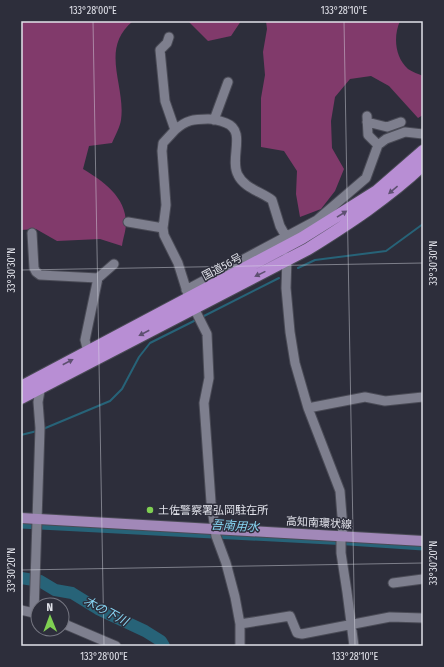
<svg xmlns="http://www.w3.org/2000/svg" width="444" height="667" font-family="'Fira Sans Condensed','Noto Sans JP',sans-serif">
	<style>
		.forest { fill: #813a6b }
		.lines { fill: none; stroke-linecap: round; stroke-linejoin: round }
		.stream { stroke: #276378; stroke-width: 2 }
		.canal { stroke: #276378; stroke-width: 7 }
		.river { stroke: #276378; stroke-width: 12 }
		.minor-casing { stroke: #4a4b56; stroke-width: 11 }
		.major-casing { stroke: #4a4b56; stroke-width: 12 }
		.highway-casing { stroke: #4a4b56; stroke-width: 14 }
		.minor { stroke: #7e7f8e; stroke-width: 9 }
		.major { stroke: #a188b8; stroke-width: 10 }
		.highway { stroke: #b88ed4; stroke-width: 12 }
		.oneway { fill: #5e5071 }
		.ticks { fill: none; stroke: #e1e2ea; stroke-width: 1; stroke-opacity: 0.45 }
		.poi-dot { fill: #7fd052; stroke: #2d2e3b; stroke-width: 1.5 }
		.labels { text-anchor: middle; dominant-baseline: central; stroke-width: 3; stroke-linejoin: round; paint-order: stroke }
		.street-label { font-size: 11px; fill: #e1e2ea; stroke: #2d2e3b }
		.poi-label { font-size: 11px; fill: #e1e2ea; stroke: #2d2e3b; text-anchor: start }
		.water-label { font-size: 12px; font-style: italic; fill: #88d7f5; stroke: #2d2e3b }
		.neatline { fill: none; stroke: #e1e2ea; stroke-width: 1.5 }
		.ticks-label { font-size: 10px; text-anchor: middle; fill: #e1e2ea }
	</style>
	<rect width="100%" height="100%" fill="#2d2e3b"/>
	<path class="forest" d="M21,21h112c-34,28 -7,64 -12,99 -1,7 -6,16 -9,23l-23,3 -6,23c20,12 43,28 43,54 0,8 -3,15 -4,23l-22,-7 -43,2 -21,-12 -15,1z
		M188,21h53l-10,15 -23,5z
		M266,21h134c-7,16 -5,36 8,48 4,3 11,5 15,7v39l-5,3 -29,-32 -18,-10 -21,3 -15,18 -4,24 1,27 12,21 -9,22 -14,18 -21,8 -4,-23 1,-23 -13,-20 -23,-4v-49l4,-23 -2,-23 4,-23z"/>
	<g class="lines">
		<path class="stream" d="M298,268l17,-8 71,-9 37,-27
			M202,317l77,-39
			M43,429l67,-28 12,-12 17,-32 11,-14 46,-23
			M21,435l16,-4"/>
		<path class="canal" d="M21,525l328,17 74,5"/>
		<path class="river" d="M21,578l19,3 15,9 17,3 26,16 47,22 16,10 3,5"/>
		<defs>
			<path id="minor" d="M169,37l-2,6 -7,7 5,51 10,29 -12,13 -1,8 4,54 -3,23 1,7 14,28 11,35 18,36 2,44 -5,25 7,99 5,34 10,27 9,34 5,27v22
				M367,116l1,19 10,10
				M214,120l14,-38
				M367,122l20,5 14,-5
				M175,130c11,-10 19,-11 33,-11 7,0 13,2 18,4 21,8 3,35 12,52 6,13 24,17 34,25l8,26 9,16
				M128,222l35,6
				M32,233l2,35 2,4 4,3 58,3 16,-14
				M287,257l-1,31 4,44 5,31 13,45 32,83 3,38 -2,9v15l6,39 7,54
				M186,290l131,-70 49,-42 12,-33 8,-6 19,-7 18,2
				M88,352l-3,-12 13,-62
				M308,408l57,-11 20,4 38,-4
				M393,583l30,-4
				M21,610l17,4
				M34,613l6,-185 -2,-26 3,-17
				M62,623l54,23
				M240,624l50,-8 7,17 5,1 88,-17 33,1"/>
			<path id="major" d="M21,518l402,23"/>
			<path id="highway" d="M21,387l281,-149 75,-47 46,-40
				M21,398l287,-149c40,-25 80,-51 115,-84"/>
		</defs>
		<use href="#minor" class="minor-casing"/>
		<use href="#major" class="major-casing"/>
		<use href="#highway" class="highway-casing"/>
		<use href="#minor" class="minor"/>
		<use href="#major" class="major"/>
		<use href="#highway" class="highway"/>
	</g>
	<defs><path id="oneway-solid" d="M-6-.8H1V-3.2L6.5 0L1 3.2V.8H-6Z"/></defs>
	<g class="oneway">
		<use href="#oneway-solid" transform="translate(393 190) rotate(140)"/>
		<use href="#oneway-solid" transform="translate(342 214) rotate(-32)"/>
		<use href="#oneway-solid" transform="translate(260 274) rotate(154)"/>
		<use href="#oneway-solid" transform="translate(144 333) rotate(152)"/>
		<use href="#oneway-solid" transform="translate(68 362) rotate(-28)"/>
	</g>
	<path class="ticks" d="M93,21l11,625M344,21l11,625M21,270l402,-7M21,570l402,-7"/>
	<circle class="poi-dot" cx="150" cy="510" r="4"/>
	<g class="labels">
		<g class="street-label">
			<text transform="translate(222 267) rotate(-28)">国道56号</text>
			<text transform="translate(319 523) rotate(3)">高知南環状線</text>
		</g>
		<g class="poi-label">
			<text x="158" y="510">土佐警察署弘岡駐在所</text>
		</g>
		<g class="water-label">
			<text transform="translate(235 526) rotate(3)">吾南用水</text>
			<text transform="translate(106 611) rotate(28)">木の下川</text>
		</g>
	</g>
	<rect width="444" height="667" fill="none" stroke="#2d2e3b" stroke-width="44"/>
	<g transform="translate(50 617) rotate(359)"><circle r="19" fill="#2d2e3b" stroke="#757681"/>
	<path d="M0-3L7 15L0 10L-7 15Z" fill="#7fd052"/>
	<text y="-6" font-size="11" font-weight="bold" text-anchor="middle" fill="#e1e2ea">N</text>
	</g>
	<rect x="22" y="22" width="400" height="623" class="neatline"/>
	<g class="ticks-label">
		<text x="93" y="14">133°28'00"E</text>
		<text x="344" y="14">133°28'10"E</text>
		<text transform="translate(433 263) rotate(-90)" y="4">33°30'30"N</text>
		<text transform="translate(11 270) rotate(-90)" y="4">33°30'30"N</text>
		<text transform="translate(433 563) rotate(-90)" y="4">33°30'20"N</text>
		<text transform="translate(11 570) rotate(-90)" y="4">33°30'20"N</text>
		<text x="104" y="660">133°28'00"E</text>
		<text x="355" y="660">133°28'10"E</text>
	</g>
</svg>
